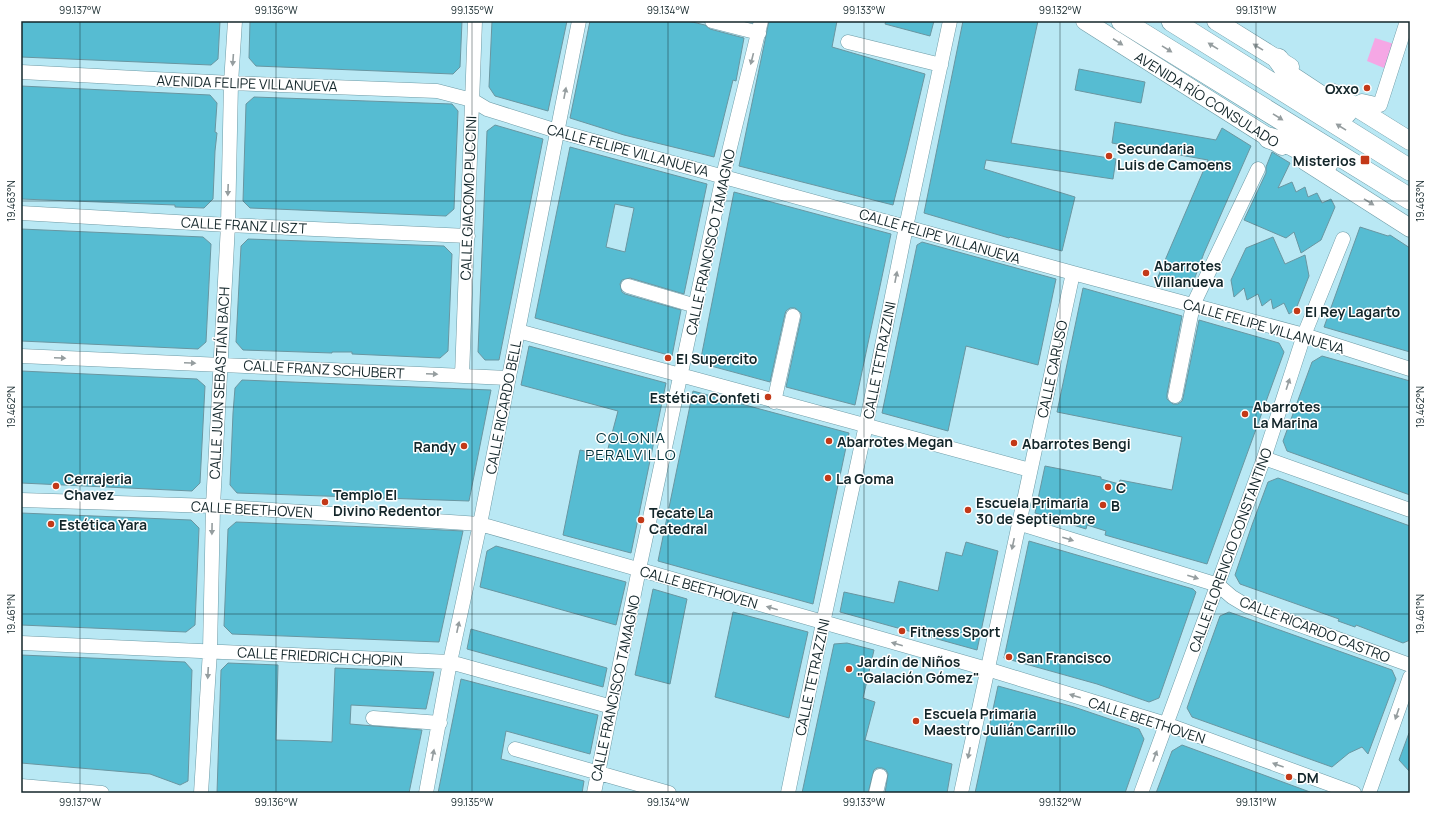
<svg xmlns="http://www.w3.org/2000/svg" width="1431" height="814" font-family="Manrope,sans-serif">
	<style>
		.green { fill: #f5a7e5 }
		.building { fill: #56bcd2; stroke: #6996a1; fill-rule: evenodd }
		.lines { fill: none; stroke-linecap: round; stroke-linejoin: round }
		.minor-casing { stroke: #6e9ba6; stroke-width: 15 }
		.major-casing { stroke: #6e9ba6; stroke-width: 19 }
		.highway-casing { stroke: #6e9ba6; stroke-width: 22 }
		.minor { stroke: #fff; stroke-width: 14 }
		.major { stroke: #fff; stroke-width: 18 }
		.highway { stroke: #fff; stroke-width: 21 }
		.oneway { fill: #959d9f }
		.ticks { fill: none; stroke: #13262a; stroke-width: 1; stroke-opacity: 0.45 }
		.poi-dot { fill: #c33918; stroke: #fff; stroke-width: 1.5 }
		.labels { text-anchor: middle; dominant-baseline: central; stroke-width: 3; stroke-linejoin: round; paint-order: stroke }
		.street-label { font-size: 14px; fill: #13262a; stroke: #fff }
		.poi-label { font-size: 14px; font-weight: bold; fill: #13262a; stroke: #fff; text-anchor: start }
		.neighbourhood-label { font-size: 15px; letter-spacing: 1px; fill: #00323b; stroke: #fff }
		.neatline { fill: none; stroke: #13262a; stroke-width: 1.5 }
		.ticks-label { font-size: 10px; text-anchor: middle; fill: #13262a }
	</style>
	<rect width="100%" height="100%" fill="#b9e8f4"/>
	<path class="green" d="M1375,38l19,6 -10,24 -17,-7z"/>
	<path class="building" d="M21,21h199l-2,38 -7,6 -190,-8z
		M250,21h212l-2,46 -7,7 -197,-8 -7,-8z
		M492,21h75l-19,90 -53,-15 -6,-9z
		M590,21h98l17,4 5,4 34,9 -8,43 -3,-1 -19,77 -90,-22 -54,-17z
		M769,21h68l-5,26 93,27 -18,76 -14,55 -154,-39z
		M886,21h48l-4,15 -45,-12z
		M963,21h75l-27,122 105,16 -3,20 -127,-19 -2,9 91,28 -13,54 -52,-14 -1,1 -85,-25z
		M1079,69l66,13 -4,21 -66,-13z
		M21,86l189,9 7,8 -2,29 2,1 -2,18 -2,48 -9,9 -29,-1v-2l-154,-6z
		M254,97l198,7 6,7 -4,98 -8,7 -196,-8 -7,-7 3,-97z
		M1115,122l101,18 6,-12 29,18 -47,107 -13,35 -34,-9 51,-119 -96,-17z
		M495,125l48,14 -44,221h-14l-7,-8 9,-221z
		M570,147l137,37 -23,110 -54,-16 -8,2 -2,4 2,8 3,2 56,16 -9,46 -137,-38zM615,204l19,4 -9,44 -19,-5z
		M1272,152l18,11 -12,25 14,-6 4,10 9,-5 3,10 9,-4 5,10 9,-4 4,8 -14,33 -20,13 -7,-21 -8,6 -42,-18 22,-47v-6z
		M734,192l157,42 -36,171 -69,-18 15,-69v-5l-6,-5h-5l-4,3 -1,3 -15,68 -70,-19z
		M1360,227l28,9 2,-1 20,13v104l-86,-25z
		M21,229l182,8 8,7 -5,98 -8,7 -177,-8z
		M1273,237l12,27 20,-9 4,21 -13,33 -7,5 -5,-11 -11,6 -2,-10 -9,7 -4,-12 -11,6 -3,-12 -10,9 -3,-17 15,-32z
		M248,239l196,7 8,8 -4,97 -8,7 -88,-4v-2h-20v1l-89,-3 -7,-8 5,-96z
		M922,242l134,37 -18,86 -72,-19 -18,85 -66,-18 35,-168z
		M1083,288l99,28 -15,78v5l6,5h5l4,-3 1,-3 16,-78 80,23 5,9 -77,212 -102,-29 1,-4 -19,-6 -1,4 -51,-16 10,-47 56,11v2l18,5 1,-4 52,10 10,-53 -125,-25z
		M529,346l137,37 -35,170 -68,-18 17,-85 26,6 12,-45 -97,-26z
		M1322,356l88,25v114l-123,-44 -4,-10 29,-79z
		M21,371l176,8 8,7 -5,97 -8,8 -171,-8z
		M242,380l249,10 -22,111 -232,-8 -7,-8 3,-72 2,-25z
		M693,391l156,42 -36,171 -155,-43z
		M1278,478l132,48v114l-7,3 -47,-18 -1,2 -17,-6 1,-2 -99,-35 -5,-9 17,-50 16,-43z
		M21,513l170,7 8,8 -4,97 -9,7 -165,-7z
		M236,522l187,7 40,2 -24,111 -207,-8 -8,-8 4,-97z
		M1029,541l164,48 3,3 -37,106 -10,4 -52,-18 -93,-26z
		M966,542l32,9 -21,99 -137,-38 4,-20 50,11 5,-22 39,10 8,-39 16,4z
		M496,546l130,36 -10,43 -136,-38 7,-36z
		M653,589l34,10 -17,85 -35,-9z
		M733,612l75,20 -19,86 -74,-21z
		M1229,612l163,58 4,9 -28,75 -6,-7 -13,6 -17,14 -140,-50 -5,-9 7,-20 26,-72z
		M471,629l136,39 -4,19 -136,-38z
		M847,643l27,7 -11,48 12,4 -10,38 87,24 -5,29h-62l3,-19 -2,-4 -4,-2h-5l-3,2 -6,23h-66l32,-149z
		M21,655l164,7 7,8 -4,111 -8,4 -30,-11 -129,-11z
		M228,663l50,2 -2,75 36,1 20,1 3,-74 99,4 -8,37 -75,-4 -1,19 72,6 -13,63h-192l4,-123z
		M461,679l137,36 -8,39 -84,-23 -5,28 83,22 -2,12h-144z
		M998,686l76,21 65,22 5,10 -19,54h-150z
		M1409,733h1v39l-11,-12z
		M1182,745l128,47v1h-154l16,-42z"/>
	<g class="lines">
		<defs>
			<path id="minor" d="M712,21l47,12
				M848,42l93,23
				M21,72l210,11 206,8 35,9 15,9 70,22 516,142 231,62 106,34
				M1354,106v-1l8,-4 18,4 27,-84
				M21,213l207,12 240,11
				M628,286l68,20
				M518,331c170,47 341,92 512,139
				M21,356l487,22
				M462,376l13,-355
				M1175,396l18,-91 65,-136
				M774,402l19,-86
				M1264,458l146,52
				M21,500l192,6 267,18 507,145 179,55 188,69
				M1018,523l200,62 14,12 15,9 163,59
				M21,643l429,19 162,45
				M373,718l67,5
				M515,749l154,44
				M21,786l81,7
				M201,793l9,-142 3,-145 15,-281 3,-142 4,-62
				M426,793l24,-131 30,-138 99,-503
				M594,793l45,-224 84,-393 38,-155
				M788,793l35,-170 43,-198 40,-198 44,-206
				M876,793l4,-17
				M961,793l112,-520
				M1141,793l123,-335 40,-123 39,-96
				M1369,793l41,-116"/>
			<path id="major" d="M1085,21l197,125
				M1216,21l74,46
				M1333,93l77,48
				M1305,161l105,67"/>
			<path id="highway" d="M1122,21l288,178
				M1172,21l238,149
				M1278,59l12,17 56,37
				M1269,138l23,7 35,19"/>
		</defs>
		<use href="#minor" class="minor-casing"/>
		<use href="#major" class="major-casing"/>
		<use href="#highway" class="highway-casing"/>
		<use href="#minor" class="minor"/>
		<use href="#major" class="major"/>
		<use href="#highway" class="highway"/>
	</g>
	<defs><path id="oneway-solid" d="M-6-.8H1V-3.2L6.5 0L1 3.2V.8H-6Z"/></defs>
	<g class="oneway">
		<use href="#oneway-solid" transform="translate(1118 42) rotate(33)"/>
		<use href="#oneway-solid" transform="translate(1213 46) rotate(-148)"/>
		<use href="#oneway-solid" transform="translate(1258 47) rotate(-148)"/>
		<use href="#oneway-solid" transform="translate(1167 49) rotate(32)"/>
		<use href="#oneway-solid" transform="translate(752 59) rotate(104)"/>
		<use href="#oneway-solid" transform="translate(233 60) rotate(94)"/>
		<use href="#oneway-solid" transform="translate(565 93) rotate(-79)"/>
		<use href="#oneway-solid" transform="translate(1278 117) rotate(32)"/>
		<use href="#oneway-solid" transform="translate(1341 127) rotate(-148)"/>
		<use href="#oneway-solid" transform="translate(228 190) rotate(92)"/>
		<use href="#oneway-solid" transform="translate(1369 202) rotate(32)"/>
		<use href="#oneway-solid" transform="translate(896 277) rotate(-79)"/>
		<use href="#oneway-solid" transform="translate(60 358) rotate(3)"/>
		<use href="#oneway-solid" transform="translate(190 363) rotate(3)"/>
		<use href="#oneway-solid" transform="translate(432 374) rotate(3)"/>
		<use href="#oneway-solid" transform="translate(1288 384) rotate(-72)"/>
		<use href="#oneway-solid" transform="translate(212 529) rotate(91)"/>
		<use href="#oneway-solid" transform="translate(1068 539) rotate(17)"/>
		<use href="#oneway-solid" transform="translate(1013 544) rotate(102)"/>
		<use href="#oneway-solid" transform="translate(1193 577) rotate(17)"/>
		<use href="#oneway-solid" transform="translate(772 608) rotate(-164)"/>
		<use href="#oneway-solid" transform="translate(458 627) rotate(-78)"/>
		<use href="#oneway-solid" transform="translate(897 644) rotate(-164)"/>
		<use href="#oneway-solid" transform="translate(208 673) rotate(93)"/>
		<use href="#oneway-solid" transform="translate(1075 696) rotate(-163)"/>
		<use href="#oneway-solid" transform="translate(1397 714) rotate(109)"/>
		<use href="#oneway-solid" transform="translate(969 753) rotate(102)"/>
		<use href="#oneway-solid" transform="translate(433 755) rotate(-79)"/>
		<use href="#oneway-solid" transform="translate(1155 756) rotate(-70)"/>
		<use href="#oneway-solid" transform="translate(1278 765) rotate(-160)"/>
	</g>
	<path class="ticks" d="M80,21v772M276,21v772M472,21v772M668,21v772M864,21v772M1060,21v772M1256,21v772M21,201h1389M21,407h1389M21,614h1389"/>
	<g class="poi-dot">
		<circle cx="1367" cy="88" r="4"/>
		<circle cx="1109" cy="156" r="4"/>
		<rect x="1360" y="155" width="10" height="10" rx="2"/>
		<circle cx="1146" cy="273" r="4"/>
		<circle cx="1297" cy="311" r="4"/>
		<circle cx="668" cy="358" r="4"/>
		<circle cx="768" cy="397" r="4"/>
		<circle cx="1245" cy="414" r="4"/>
		<circle cx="829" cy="441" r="4"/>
		<circle cx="1014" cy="443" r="4"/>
		<circle cx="464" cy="446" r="4"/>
		<circle cx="828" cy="478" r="4"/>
		<circle cx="56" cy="486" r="4"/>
		<circle cx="1108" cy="487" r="4"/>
		<circle cx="325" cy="502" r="4"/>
		<circle cx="1103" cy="505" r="4"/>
		<circle cx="968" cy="510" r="4"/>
		<circle cx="641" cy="520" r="4"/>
		<circle cx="51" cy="524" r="4"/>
		<circle cx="902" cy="631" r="4"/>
		<circle cx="1009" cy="657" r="4"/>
		<circle cx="849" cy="669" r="4"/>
		<circle cx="916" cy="721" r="4"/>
		<circle cx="1289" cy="777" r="4"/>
	</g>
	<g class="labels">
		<g class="street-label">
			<text transform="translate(247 83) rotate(2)">AVENIDA FELIPE VILLANUEVA</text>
			<text transform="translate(1207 99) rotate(32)">AVENIDA RÍO CONSULADO</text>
			<text transform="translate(628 150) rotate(15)">CALLE FELIPE VILLANUEVA</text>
			<text transform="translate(468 198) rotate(-88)">CALLE GIACOMO PUCCINI</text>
			<text transform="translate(244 225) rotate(3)">CALLE FRANZ LISZT</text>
			<text transform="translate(940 236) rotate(16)">CALLE FELIPE VILLANUEVA</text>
			<text transform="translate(710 242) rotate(-78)">CALLE FRANCISCO TAMAGNO</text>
			<text transform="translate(1264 326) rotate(16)">CALLE FELIPE VILLANUEVA</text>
			<text transform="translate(879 360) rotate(-79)">CALLE TETRAZZINI</text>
			<text transform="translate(324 369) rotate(3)">CALLE FRANZ SCHUBERT</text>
			<text transform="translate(1052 369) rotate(-78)">CALLE CARUSO</text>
			<text transform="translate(219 383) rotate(-87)">CALLE JUAN SEBASTIÁN BACH</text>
			<text transform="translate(503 407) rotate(-79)">CALLE RICARDO BELL</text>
			<text transform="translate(252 509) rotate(3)">CALLE BEETHOVEN</text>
			<text transform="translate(1230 550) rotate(-70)">CALLE FLORENCIO CONSTANTINO</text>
			<text transform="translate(699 587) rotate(16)">CALLE BEETHOVEN</text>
			<text transform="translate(1315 629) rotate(21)">CALLE RICARDO CASTRO</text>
			<text transform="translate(320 656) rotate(3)">CALLE FRIEDRICH CHOPIN</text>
			<text transform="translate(812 677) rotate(-78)">CALLE TETRAZZINI</text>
			<text transform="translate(615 688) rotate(-78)">CALLE FRANCISCO TAMAGNO</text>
			<text transform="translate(1147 720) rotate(18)">CALLE BEETHOVEN</text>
		</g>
		<g class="poi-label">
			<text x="1359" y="88" text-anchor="end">Oxxo</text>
			<text x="1117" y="148">Secundaria<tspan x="1117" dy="16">Luis de Camoens</tspan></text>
			<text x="1356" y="160" text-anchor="end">Misterios</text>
			<text x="1154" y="265">Abarrotes<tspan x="1154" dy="16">Villanueva</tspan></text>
			<text x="1305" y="311">El Rey Lagarto</text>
			<text x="676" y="358">El Supercito</text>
			<text x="760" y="397" text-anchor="end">Estética Confeti</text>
			<text x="1253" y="406">Abarrotes<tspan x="1253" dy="16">La Marina</tspan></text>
			<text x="837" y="441">Abarrotes Megan</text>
			<text x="1022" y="443">Abarrotes Bengi</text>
			<text x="456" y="446" text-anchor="end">Randy</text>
			<text x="64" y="478">Cerrajeria<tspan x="64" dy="16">Chavez</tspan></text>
			<text x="836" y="478">La Goma</text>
			<text x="1116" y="487">C</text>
			<text x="333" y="494">Templo El<tspan x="333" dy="16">Divino Redentor</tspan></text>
			<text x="976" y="502">Escuela Primaria<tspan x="976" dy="16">30 de Septiembre</tspan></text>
			<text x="1111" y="505">B</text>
			<text x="649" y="512">Tecate La<tspan x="649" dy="16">Catedral</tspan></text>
			<text x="59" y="524">Estética Yara</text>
			<text x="910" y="631">Fitness Sport</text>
			<text x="1017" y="657">San Francisco</text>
			<text x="857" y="661">Jardín de Niños<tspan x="857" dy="16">"Galación Gómez"</tspan></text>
			<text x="924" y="713">Escuela Primaria<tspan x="924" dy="16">Maestro Julián Carrillo</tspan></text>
			<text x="1297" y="777">DM</text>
		</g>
		<g class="neighbourhood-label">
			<text x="631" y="437">COLONIA<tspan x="631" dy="17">PERALVILLO</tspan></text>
		</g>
	</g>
	<rect width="1431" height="814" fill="none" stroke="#ffffff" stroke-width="44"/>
	<rect x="22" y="22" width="1387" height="770" class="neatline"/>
	<g class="ticks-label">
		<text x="80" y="14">99.137°W</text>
		<text x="276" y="14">99.136°W</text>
		<text x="472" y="14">99.135°W</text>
		<text x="668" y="14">99.134°W</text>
		<text x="864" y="14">99.133°W</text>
		<text x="1060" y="14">99.132°W</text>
		<text x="1256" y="14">99.131°W</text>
		<text transform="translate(11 201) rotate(-90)" y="4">19.463°N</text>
		<text transform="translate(1420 201) rotate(-90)" y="4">19.463°N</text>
		<text transform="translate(11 407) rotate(-90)" y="4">19.462°N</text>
		<text transform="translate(1420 407) rotate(-90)" y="4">19.462°N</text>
		<text transform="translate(11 614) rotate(-90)" y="4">19.461°N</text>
		<text transform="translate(1420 614) rotate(-90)" y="4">19.461°N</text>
		<text x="80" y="806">99.137°W</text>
		<text x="276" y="806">99.136°W</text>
		<text x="472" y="806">99.135°W</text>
		<text x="668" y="806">99.134°W</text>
		<text x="864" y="806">99.133°W</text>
		<text x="1060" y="806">99.132°W</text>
		<text x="1256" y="806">99.131°W</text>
	</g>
</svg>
